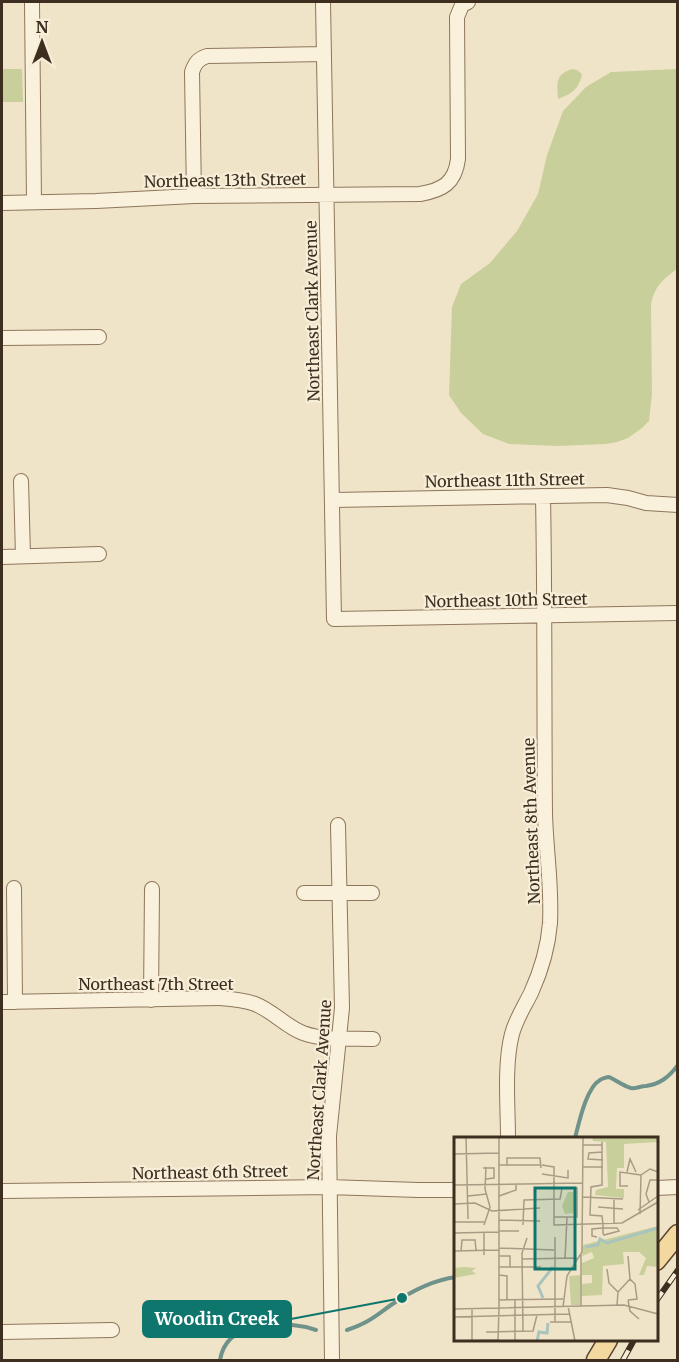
<svg xmlns="http://www.w3.org/2000/svg" width="679" height="1362" font-family="Merriweather,serif">
	<style>
		.green { fill: #c9cf9b }
		.lines { fill: none; stroke-linecap: round; stroke-linejoin: round }
		.stream { stroke: #6f938a; stroke-width: 4 }
		.minor-casing { stroke: #8d765c; stroke-width: 16 }
		.major-casing { stroke: #5b4430; stroke-width: 21 }
		.minor { stroke: #faf1dc; stroke-width: 14 }
		.major { stroke: #f3d9a0; stroke-width: 18 }
		.rail-casing { stroke: #3d2e20; stroke-width: 6 }
		.rail { stroke: #f7eed8; stroke-width: 4; stroke-dasharray: 11; stroke-linecap: butt }
		.labels { text-anchor: middle; dominant-baseline: central; stroke-width: 4.5; stroke-linejoin: round; paint-order: stroke }
		.street-label { font-size: 16px; fill: #3d2e20; stroke: #f7eed8 }
		.inset-river { fill: none; stroke: #a9c4bc; stroke-width: 3 }
		.inset-road { fill: none; stroke: #a89b85; stroke-width: 1.5 }
		.view { fill: #0f766e; fill-opacity: 0.15; stroke: #0f766e; stroke-width: 3 }
		.inset-edge { fill: none; stroke: #3d2e20; stroke-width: 3 }
		.leader { fill: none; stroke: #0f766e; stroke-width: 2 }
		.callout-dot { fill: #0f766e; stroke: #f7eed8; stroke-width: 2 }
		.callout { fill: #0f766e; stroke: #0f766e; stroke-width: 2 }
		.callout-label { font-size: 18px; text-anchor: middle; font-weight: bold; fill: #fff }
	</style>
	<rect width="100%" height="100%" fill="#f0e4c8"/>
	<path class="green" d="M2,69h20l1,33h-21z
		M572,69l5,1 5,4c-3,15 -10,20 -24,25 -1,-15 -3,-25 14,-30z
		M677,69v200c-13,9 -23,18 -26,35l1,90 -3,27 -7,7 -14,10 -11,4 -11,2 -47,2 -50,-2 -26,-10 -22,-21 -12,-18 3,-88 9,-23 29,-21 27,-32 21,-37 9,-39 16,-44 23,-24 25,-15z"/>
	<g class="lines">
		<path class="stream" d="M575,1138c4,-15 11,-50 25,-58 1,-1 7,-3 9,-3 7,3 14,9 22,11 5,1 9,-2 15,-2 14,-2 23,-9 32,-21
			M347,1330c21,-7 27,-13 44,-25 19,-13 42,-25 65,-28
			M220,1360c7,-42 65,-40 96,-30"/>
		<defs>
			<path id="minor" d="M32,2l2,200
				M323,2l11,617 344,-6
				M194,196l-2,-124c3,-9 6,-13 15,-16l117,-2
				M2,203l94,-2 98,-5 226,-2c23,-4 35,-11 38,-35l-1,-142 5,-12 6,-3
				M2,338l97,-1
				M21,481l2,75
				M333,500l274,-5 21,3 18,5 32,2
				M2,557l97,-3
				M14,888l1,114
				M304,893h68
				M151,1000l1,-111
				M2,1002l217,-4c12,1 25,2 36,6 18,7 30,22 48,29 22,8 47,5 70,6
				M508,1138c0,-31 -4,-73 4,-104 4,-15 12,-27 19,-41 10,-22 17,-45 19,-70 2,-37 -4,-72 -5,-109 -1,-106 0,-212 -2,-318
				M656,1188l22,-1
				M2,1191l327,-4 89,3h38
				M2,1332l110,-2
				M332,1360l-3,-224 13,-128 -4,-183"/>
			<path id="major" d="M656,1261l22,-27
				M596,1360l12,-20"/>
		</defs>
		<use href="#minor" class="minor-casing"/>
		<use href="#major" class="major-casing"/>
		<use href="#minor" class="minor"/>
		<use href="#major" class="major"/>
		<defs>
			<path id="rail" d="M656,1301l22,-31
				M623,1360l11,-20"/>
		</defs>
		<use href="#rail" class="rail-casing"/>
		<use href="#rail" class="rail"/>
	</g>
	<g class="labels">
		<g class="street-label">
			<text transform="translate(225 180) rotate(-1)">Northeast 13th Street</text>
			<text transform="translate(312 311) rotate(-91)">Northeast Clark Avenue</text>
			<text transform="translate(505 480) rotate(-1)">Northeast 11th Street</text>
			<text transform="translate(506 600) rotate(-1)">Northeast 10th Street</text>
			<text transform="translate(531 821) rotate(-92)">Northeast 8th Avenue</text>
			<text x="156" y="984">Northeast 7th Street</text>
			<text transform="translate(319 1090) rotate(-86)">Northeast Clark Avenue</text>
			<text transform="translate(210 1172) rotate(-1)">Northeast 6th Street</text>
		</g>
	</g>
	<g transform="translate(454 1137)">
		<rect width="204" height="204" fill="#f0e4c8"/>
		<path d="M138,0h66v5l-34,2v24h-7l-1,21h8v9l-29,-3 1,-5 12,-3 -2,-45 -13,-1zM114,55h8v11l-3,10 -8,1 -3,-8zM204,89v41l-11,-1 -3,9h-5l7,-17 -7,-6h-16l1,12 -21,2 -1,29 -20,1v-12l10,-1v-8h-10v-12l12,-5 -2,-6 -10,4 1,-11zM10,130l12,1 -4,3 4,3 -22,4v-10zM127,138l-1,30h-9l-2,-29z" fill="#c9cf9b"/>
		<path class="inset-river" d="M131,110l13,-2 2,-6 7,4 51,-15M89,161l-5,-12 15,-19M83,204l2,-9 8,1 1,-10"/>
		<path class="inset-road" d="M12,0l2,82M129,8h19M148,15l-13,1 -1,6 15,1M0,17l45,-1M45,28h42M53,28v-7h33l1,10M88,28l12,2v58l68,-2 36,-21M129,30h20M29,31h11v10l-8,1M173,35l3,-13 6,13M88,37l26,4v-8M187,38l9,-6 8,3M0,48l129,-2M174,49h-8v-14l21,3M14,59l19,-2M45,59l17,-6v-6M129,60l40,2M195,65l-3,-8 4,-14h8M0,67l21,-1 17,8 48,-3M144,70l25,2M184,73l20,-14M186,77l1,-39M45,83l41,1M0,85h30M160,87v-25M30,88l6,-18 -5,-18 1,-22M69,88l1,-25 36,-1 2,-11h15v29h-23M45,94h20M0,96l45,-1M101,100v85M143,100l-5,-1v-7l10,-1h15l2,3 -15,4 -1,-2v-9l-1,-8 -12,-1 1,-28 11,-2v-43M45,111l55,2M0,114l45,-1M7,114l1,-11h13l1,10M30,118v-23M127,118v51M45,119h11v11M174,119l2,23M68,122l55,-1M111,122l2,-42M45,130h42M153,132l2,14 9,9M45,138l8,1v23M45,163l64,-1M174,163l9,-1 -2,-15 -5,-5M174,163l2,11 9,8M163,168l1,-13 12,-13M114,169l7,35M109,170l4,-31 15,-24 1,-115M45,171v-171M0,172l170,-4 34,9M0,180l115,-3M96,185h21M69,194l-1,-78 5,-15M32,195l47,-1 4,-16M18,203v-32M3,204l41,-1M44,204l1,-33M61,204v-42"/>
		<path class="view" d="M81,51h40v81h-40z"/>
		<rect width="204" height="204" class="inset-edge"/>
	</g>
	<path class="leader" d="M402 1298L291 1319"/>
	<circle class="callout-dot" cx="402" cy="1298" r="6"/>
	<rect class="callout" x="143" y="1301" width="148" height="36" rx="6"/>
	<g class="callout-label">
		<text x="217" y="1325">Woodin Creek</text>
	</g>
	<rect width="679" height="1362" fill="none" stroke="#3d2e20" stroke-width="6"/>
	<g transform="translate(42 42)" stroke="#f7eed8" stroke-width="4.5" paint-order="stroke">
	<path d="M0-4.5L10 22L0 15L-10 22Z" fill="#3d2e20"/>
	<text y="-9" font-size="16" font-weight="bold" text-anchor="middle" fill="#3d2e20">N</text>
	</g>
</svg>
